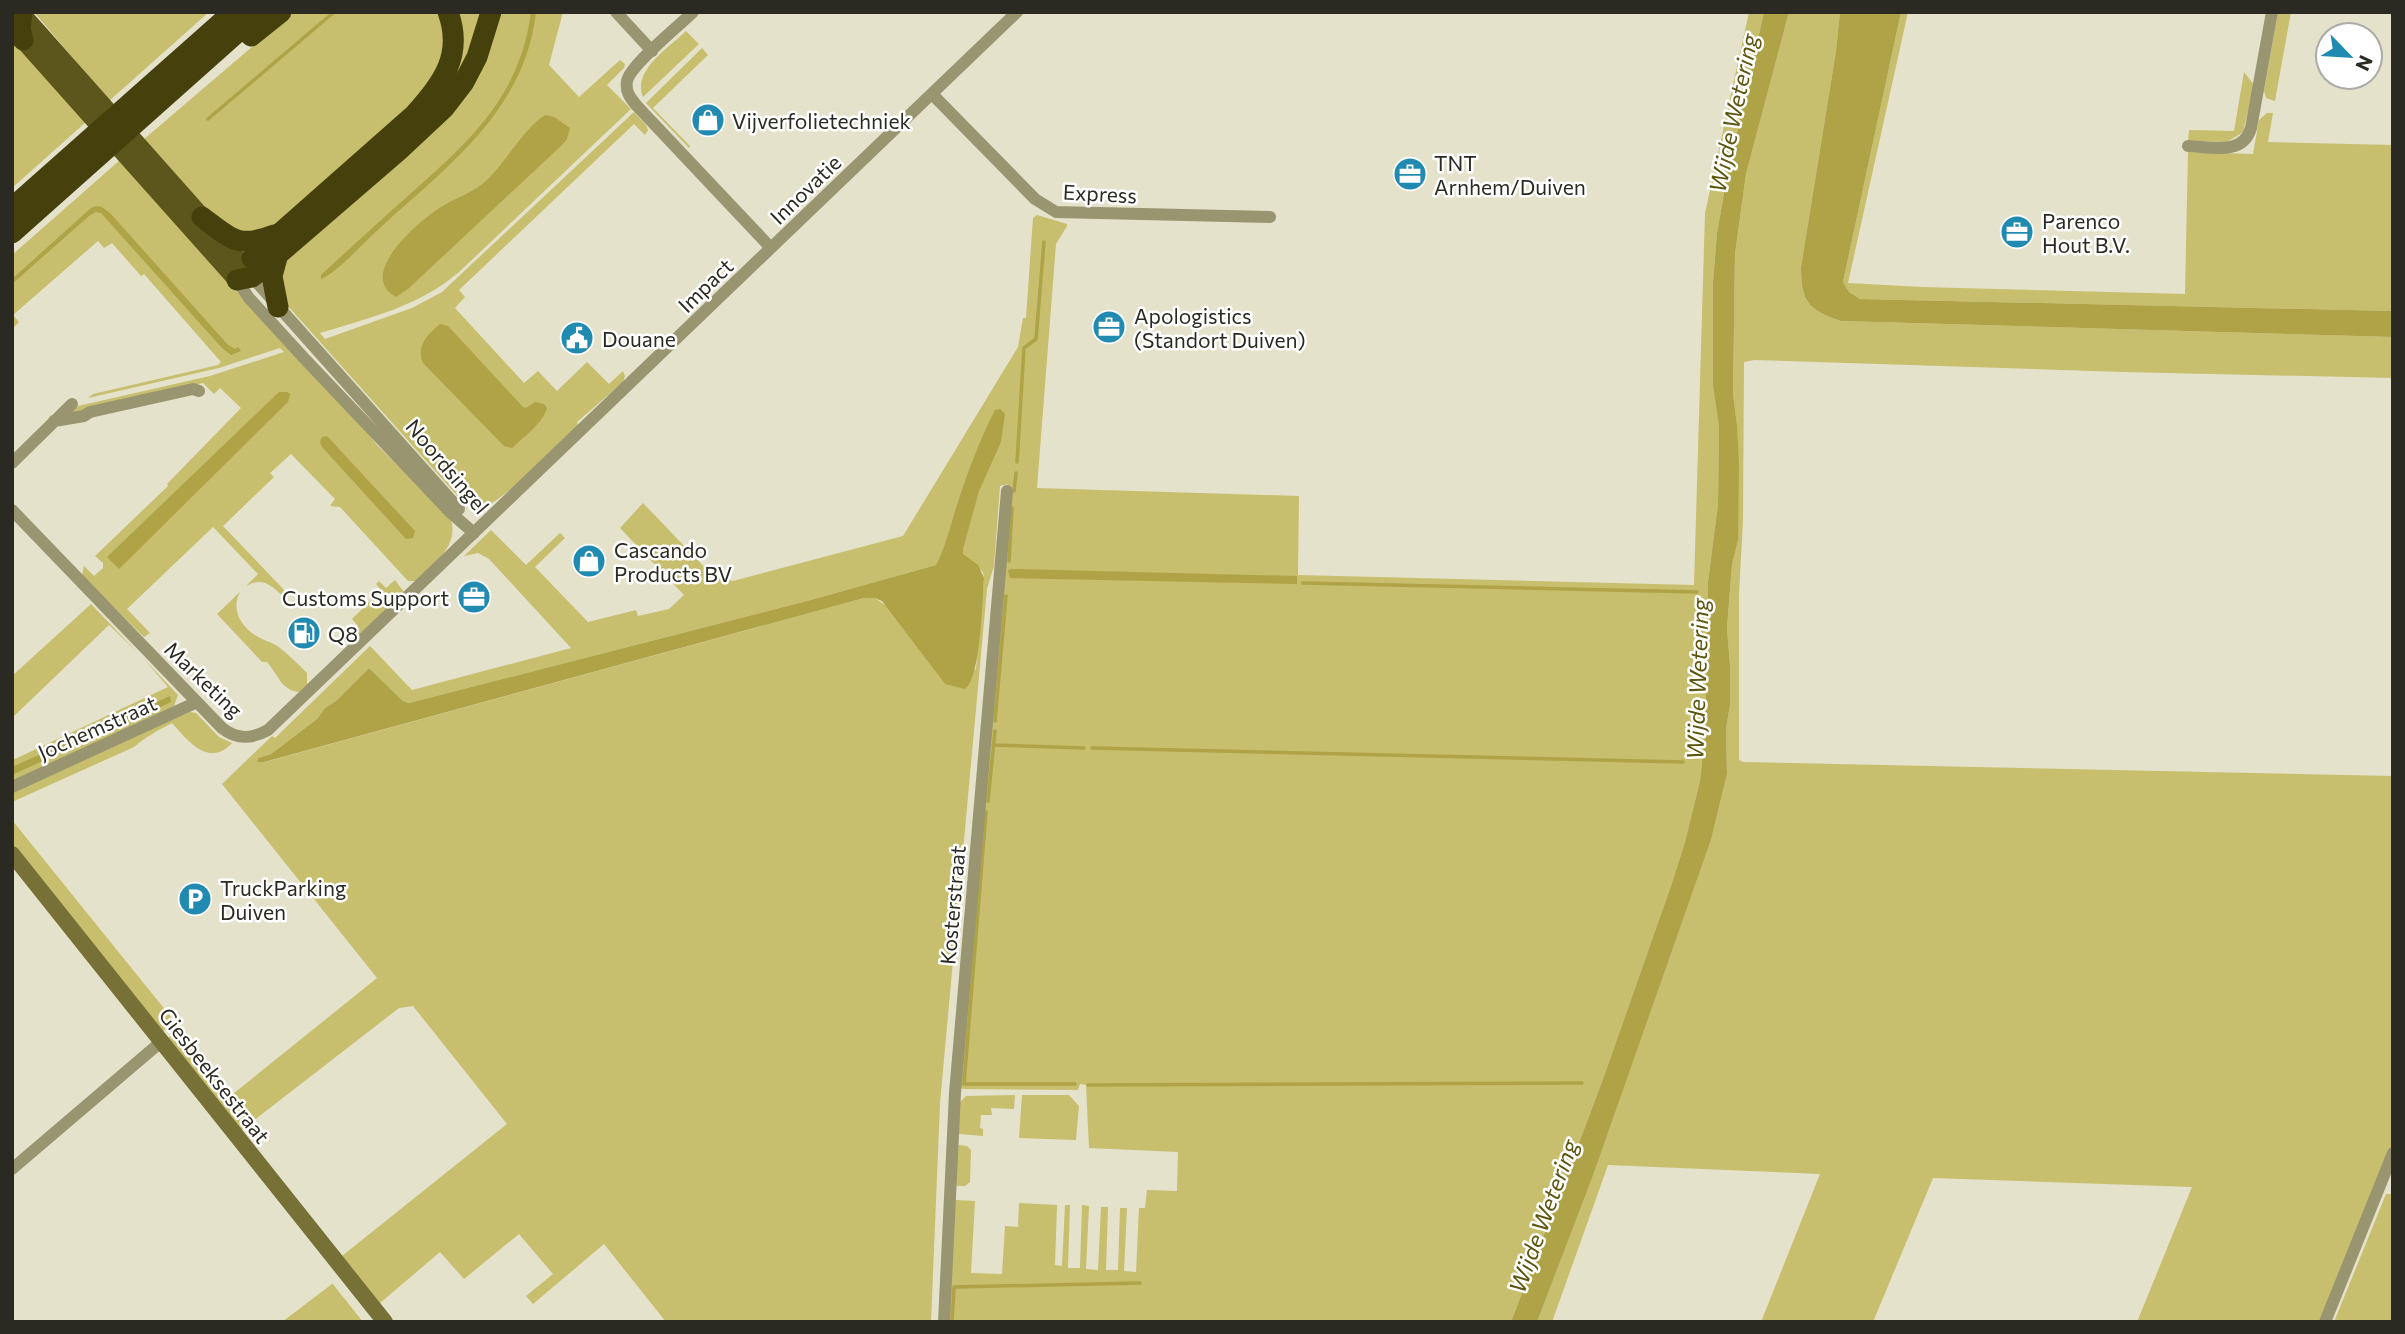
<svg xmlns="http://www.w3.org/2000/svg" width="2405" height="1334" font-family="Commissioner,sans-serif">
	<style>
		.green { fill: #c7be6e; fill-rule: evenodd }
		.water { fill: #aea346 }
		.lines { fill: none; stroke-linecap: round; stroke-linejoin: round }
		.stream { stroke: #aea346; stroke-width: 3.5 }
		.street { stroke: #999571; stroke-width: 12 }
		.secondary { stroke: #777137; stroke-width: 16 }
		.primary { stroke: #5d561c; stroke-width: 18 }
		.highway { stroke: #46400c; stroke-width: 21 }
		.labels { text-anchor: middle; dominant-baseline: central; stroke-width: 5; stroke-linejoin: round; paint-order: stroke }
		.poi-label { font-size: 21px; fill: #2b2a22; stroke: #fff; text-anchor: start }
		.street-label { font-size: 21px; fill: #2b2a22; stroke: #fff }
		.water-label { font-size: 23px; font-style: italic; fill: #5d550e; stroke: #fff }
	</style>
	<rect width="100%" height="100%" fill="#e4e2cb"/>
	<path class="green" d="M34,12h175l-100,89z
		M293,12h147l6,38 -23,44 -150,134 -17,8 -37,-13 -76,-83z
		M454,12h32l-24,61 -31,30z
		M499,12h64l-14,53 30,32 41,-37 5,4 -1,4 -17,17 24,24 -172,163c-39,34 -90,46 -139,61l5,6 87,-31 30,-16 192,-180 12,13 2,5 -3,5 -11,-11 -175,166 6,7 -10,11 69,75 14,-12 19,20 30,-29 22,22 14,-13 2,5 -2,6 -46,40 1,3c-17,16 -79,83 -98,82 -13,0 -19,-9 -27,-16l-165,-185 -7,-40 162,-145z
		M1749,12h15l-38,170 -9,51 -4,49 6,144 -1,78 -10,78 -3,151 -5,48 -15,61 -13,41 -70,199 -91,240h-565l5,-117 5,-5 19,1 -4,72 31,1 3,-48 13,1 1,-24 38,2 -2,60 7,1 3,-61h5l-2,63h12l2,-63 7,1 -3,63 12,1 3,-63h7l-2,63h12l2,-62h7l-3,63 12,1 3,-64h6l2,-18 30,1 1,-39 -89,-4 -3,-63 -6,-1 -2,6 -115,-1 -5,-2 50,-603 -8,2 -6,80 -7,23 -47,514 -9,219h-265l-62,-78 -71,60 -7,-8 27,-22 -34,-40 -55,45 -24,-27 -60,51 -38,-47 165,-132 -94,-118 -14,2 -159,123 -74,-91 14,-12 53,66 144,-116 -155,-194 50,-48 3,2 95,-92 42,44 159,-42 -82,-89 -11,-6 -14,3 27,-26 35,35 34,-32 5,5 -30,29 53,55 48,-12 2,6 31,-7 15,-14 -64,-67 23,-25 67,70 23,8 170,-45 115,-189 5,-29h3l7,-100 4,-3 30,9v2l-11,18 -19,244 262,8 -1,79 396,10 11,-372zM960,552l23,20 1,6 -8,91 -31,15 -57,-77 -13,-9h-11l-599,164 -8,-1 1,-3 13,-4 46,-35 8,-11 11,-7 33,-33 34,33 6,2 398,-102 129,-36z
		M1789,12h51l-4,39 -35,216c0,34 7,43 40,54l552,16v41l-270,-6 -369,-12 -10,2 -1,159 -4,73v166l4,2 650,14v368l-74,178h-182l55,-135 -259,-9 -60,144h-112l59,-148 -212,-9 -56,157h-15l56,-149 118,-333 16,-66 -1,-45 4,-24v-40l-3,-37 5,-63 6,-25 -1,-115 -4,-32 2,-139 11,-80z
		M1901,12h7l-60,271 74,4 263,7 3,-142 65,2 6,-34 8,-7h6l-5,29 125,3v166l-533,-12 -11,-7 -6,-10z
		M2278,12h13l-16,89 -9,-3 -2,-7z
		M686,31l13,13 -56,53c-11,-27 26,-49 43,-66z
		M12,36l74,86 -74,66z
		M702,48l6,7 -55,53 37,38 -1,2 -43,-45z
		M2244,72l10,13 -11,47 -16,10 -39,-1 1,-11 45,1z
		M120,160l232,253 25,32 73,72c11,29 -17,47 -35,64h-7l-68,-74 -10,-1 5,-7 -44,-45 -21,19 4,4 -51,49 65,68 -4,3c-12,-11 -21,-21 -38,-11l12,-12 -45,-47 -86,82 23,24 -6,4 -62,-61 2,-10 10,10 9,-8v-5l-8,-7 73,-70 -1,-2 74,-76 -21,-20 -6,6 -11,-11 -115,25 -21,9 11,-11 132,-30 74,-24 -4,-4 -61,20 -131,30 5,-4 125,-29 3,-3 -77,-88 -3,2 -29,-33 -8,5 -6,-7 -85,74 6,7 -7,7v-74z
		M395,580l9,12 -44,42h-11l9,-8 -6,-7 29,-29 -5,-6 3,-3 7,7z
		M240,592c-10,18 2,37 20,46 6,3 14,5 20,10 11,9 18,16 27,25v12l-7,7c-19,-1 -22,-18 -33,-30h-5l-45,-48z
		M91,604l46,48 -28,-27 -97,93v-42z
		M144,659l34,36 -4,11 -162,78v-27l3,2 153,-72z
		M190,712l6,1 23,24 13,6c-23,25 -44,-2 -60,-20 -12,6 -28,15 -38,24l-122,55v-13z
		M12,820l163,202 -14,11 -149,-187z
		M1015,1095l-1,14 -23,-1 1,7h-11l-1,13 3,1v7l-24,-2 -2,-3 1,-27 8,-8z
		M1022,1095h47l10,11 -3,34 -57,-2z
		M959,1145l8,1 4,4 -1,32 -5,4h-8l-3,-4 2,-34z
		M2386,1194h7v128h-59z
		M332,1283l31,39h-81l50,-38z"/>
	<path class="water" d="M531,12h5c-11,98 -87,153 -155,215 -15,13 -44,46 -60,52v-4c29,-27 58,-53 88,-80 60,-53 111,-98 122,-183z
		M1764,12h25l-43,162 -11,80 -2,139 4,32 2,39 -1,76 -6,25 -5,63 3,37v40l-4,24 1,45 -16,66 -118,335 -56,147h-26l91,-240 70,-199 13,-41 15,-61 5,-48 3,-151 10,-78 1,-78 -6,-42v-102l4,-49 9,-51z
		M1840,12h61l-58,270 6,10 11,7 533,12v26l-552,-16c-33,-11 -40,-20 -40,-54l35,-216z
		M546,115l8,2 16,11 -3,11 -5,6 -154,144 -12,8c-41,-22 24,-77 45,-90 16,-10 34,-15 47,-28 16,-15 41,-57 58,-64z
		M96,206l6,1 9,7 117,131 7,4 3,-2 3,4 -10,4 -9,-7 -121,-135 -5,-1 -7,4 -77,68v-5l79,-71z
		M440,324l8,2 75,81 3,1 9,-6 9,2 3,4c-5,16 -23,29 -35,40l-8,-2 -81,-83c-7,-17 4,-28 17,-39z
		M279,392h8l3,2 -2,8 -169,167 -12,-12z
		M1000,409l5,5 -4,28 -22,49 -16,58v5l15,11 6,13c-2,23 -3,100 -19,111l-20,-5 -63,-83 -7,-3h-11l-600,164h-7l1,-4 13,-4 46,-35 8,-11 11,-7 33,-33 34,33 6,2 398,-102 129,-36c10,-19 14,-38 20,-57 11,-34 23,-67 39,-98z
		M327,436l88,95 -2,7 -7,1 -84,-92 -2,-5 2,-5z
		M1012,569l285,7v8l-287,-6 -2,-8z
		M170,696l1,6 -159,73v-8z"/>
	<g class="lines">
		<path class="stream" d="M208,119l126,-107
			M1017,462l7,-114 12,-9 8,-97
			M1014,491l2,-18
			M1009,561l3,-53
			M1303,583l394,9
			M995,721l11,-125
			M993,745l91,3
			M1092,748l591,14
			M988,801l7,-70
			M986,812l-22,272h111
			M1088,1085l494,-2
			M952,1322l2,-35 186,-4"/>
		<path class="street" d="M616,12l36,39
			M693,12c-14,14 -63,53 -66,69 -2,11 4,18 10,25l134,142
			M932,94l103,105 21,13 214,5
			M2188,146c23,1 55,10 63,-18l21,-116
			M252,277l207,232
			M237,280l12,18 54,59 148,156 23,20
			M54,421l30,-5 6,-4 103,-23 6,2
			M12,463l60,-59
			M12,510l210,218c15,12 30,11 46,2l749,-718
			M12,787l185,-85
			M12,1169l150,-128
			M944,1322l11,-229 52,-602
			M2325,1322l68,-169"/>
		<path class="secondary" d="M12,854l373,468"/>
		<path class="primary" d="M20,12l182,205 50,60
			M15,31l222,249"/>
		<path class="highway" d="M22,12l-2,17 3,11
			M251,36l30,-24
			M12,208l221,-196
			M202,217c29,22 36,32 72,18
			M12,233l248,-221
			M278,254l-6,22 6,31
			M252,258l163,-144c27,-31 49,-58 33,-102
			M237,280l15,-3 146,-126 46,-43 20,-26 13,-25 14,-45"/>
	</g>
	<defs>
		<symbol id="shop-disc" viewBox="-11 -11 22 22"><circle r="9.5" fill="#208ab1" stroke="#fff"/><path d="M-5-2.5h2.3a2.7 3.5 0 0 1 5.4 0H5L5.5 6h-11ZM-1.5-2.5h3a1.5 2.3 0 0 0-3 0Z" fill="#fff"/></symbol>
		<symbol id="office-disc" viewBox="-11 -11 22 22"><circle r="9.5" fill="#208ab1" stroke="#fff"/><path d="M-6-3h4V-5.5h4V-3h4V5H-6ZM-1-4.5V-3h2v-1.5ZM-6 0V1H6V0Z" fill="#fff"/></symbol>
		<symbol id="civic-disc" viewBox="-11 -11 22 22"><circle r="9.5" fill="#208ab1" stroke="#fff"/><path d="M-.6-6.5H3V-4.5H.6V-3L4-1V1h2V6H-6V1h2V-1L-.6-3ZM-1.2 2.5V6h2.4V2.5Z" fill="#fff"/></symbol>
		<symbol id="fuel-disc" viewBox="-11 -11 22 22"><circle r="9.5" fill="#208ab1" stroke="#fff"/><path d="M-5.5-6h7V0h2V4h1.3V-2.5L3-4.5l.8-.8L6-3V5H2.5V1h-1V6h-7ZM-4.2-4.7v3.2H.2V-4.7Z" fill="#fff"/></symbol>
		<symbol id="parking-disc" viewBox="-11 -11 22 22"><circle r="9.5" fill="#208ab1" stroke="#fff"/><path d="M-3.5-5.5H1a3.5 3.5 0 0 1 0 7H-1V5.5H-3.5ZM-1-3.4V-.6H.8a1.4 1.4 0 0 0 0-2.8Z" fill="#fff"/></symbol>
	</defs>
	<g fill-rule="evenodd">
		<use href="#shop-disc" x="689" y="101" width="38" height="38"/>
		<use href="#office-disc" x="1391" y="155" width="38" height="38"/>
		<use href="#office-disc" x="1998" y="213" width="38" height="38"/>
		<use href="#office-disc" x="1090" y="308" width="38" height="38"/>
		<use href="#civic-disc" x="558" y="319" width="38" height="38"/>
		<use href="#shop-disc" x="570" y="542" width="38" height="38"/>
		<use href="#office-disc" x="455" y="578" width="38" height="38"/>
		<use href="#fuel-disc" x="285" y="614" width="38" height="38"/>
		<use href="#parking-disc" x="176" y="880" width="38" height="38"/>
	</g>
	<g class="labels">
		<g class="poi-label">
			<text x="732" y="120">Vijverfolietechniek</text>
			<text x="1434" y="162">TNT<tspan x="1434" dy="24">Arnhem/Duiven</tspan></text>
			<text x="2042" y="220">Parenco<tspan x="2042" dy="24">Hout B.V.</tspan></text>
			<text x="1134" y="315">Apologistics<tspan x="1134" dy="24">(Standort Duiven)</tspan></text>
			<text x="602" y="338">Douane</text>
			<text x="614" y="549">Cascando<tspan x="614" dy="24">Products BV</tspan></text>
			<text x="449" y="597" text-anchor="end">Customs Support</text>
			<text x="328" y="633">Q8</text>
			<text x="220" y="887">TruckParking<tspan x="220" dy="24">Duiven</tspan></text>
		</g>
		<g class="street-label">
			<text transform="translate(805 189) rotate(-44)">Innovatie</text>
			<text transform="translate(1100 193) rotate(3)">Express</text>
			<text transform="translate(705 285) rotate(-44)">Impact</text>
			<text transform="translate(448 466) rotate(50)">Noordsingel</text>
			<text transform="translate(204 679) rotate(44)">Marketing</text>
			<text transform="translate(97 727) rotate(-24)">Jochemstraat</text>
			<text transform="translate(952 905) rotate(-85)">Kosterstraat</text>
			<text transform="translate(215 1075) rotate(52)">Giesbeeksestraat</text>
		</g>
		<g class="water-label">
			<text transform="translate(1733 113) rotate(-78)">Wijde Wetering</text>
			<text transform="translate(1697 679) rotate(-88)">Wijde Wetering</text>
			<text transform="translate(1543 1216) rotate(-70)">Wijde Wetering</text>
		</g>
	</g>
	<rect width="2405" height="1334" fill="none" stroke="#2b2a22" stroke-width="28"/>
	<g transform="translate(2349 56) rotate(115)"><circle r="33" fill="#ffffff" stroke="#aaaaa7" stroke-width="2"/>
	<path d="M0-5L12 26L0 18L-12 26Z" fill="#208ab1"/>
	<text y="-10" font-size="19" font-weight="bold" text-anchor="middle" fill="#2b2a22">N</text>
	</g>
</svg>
